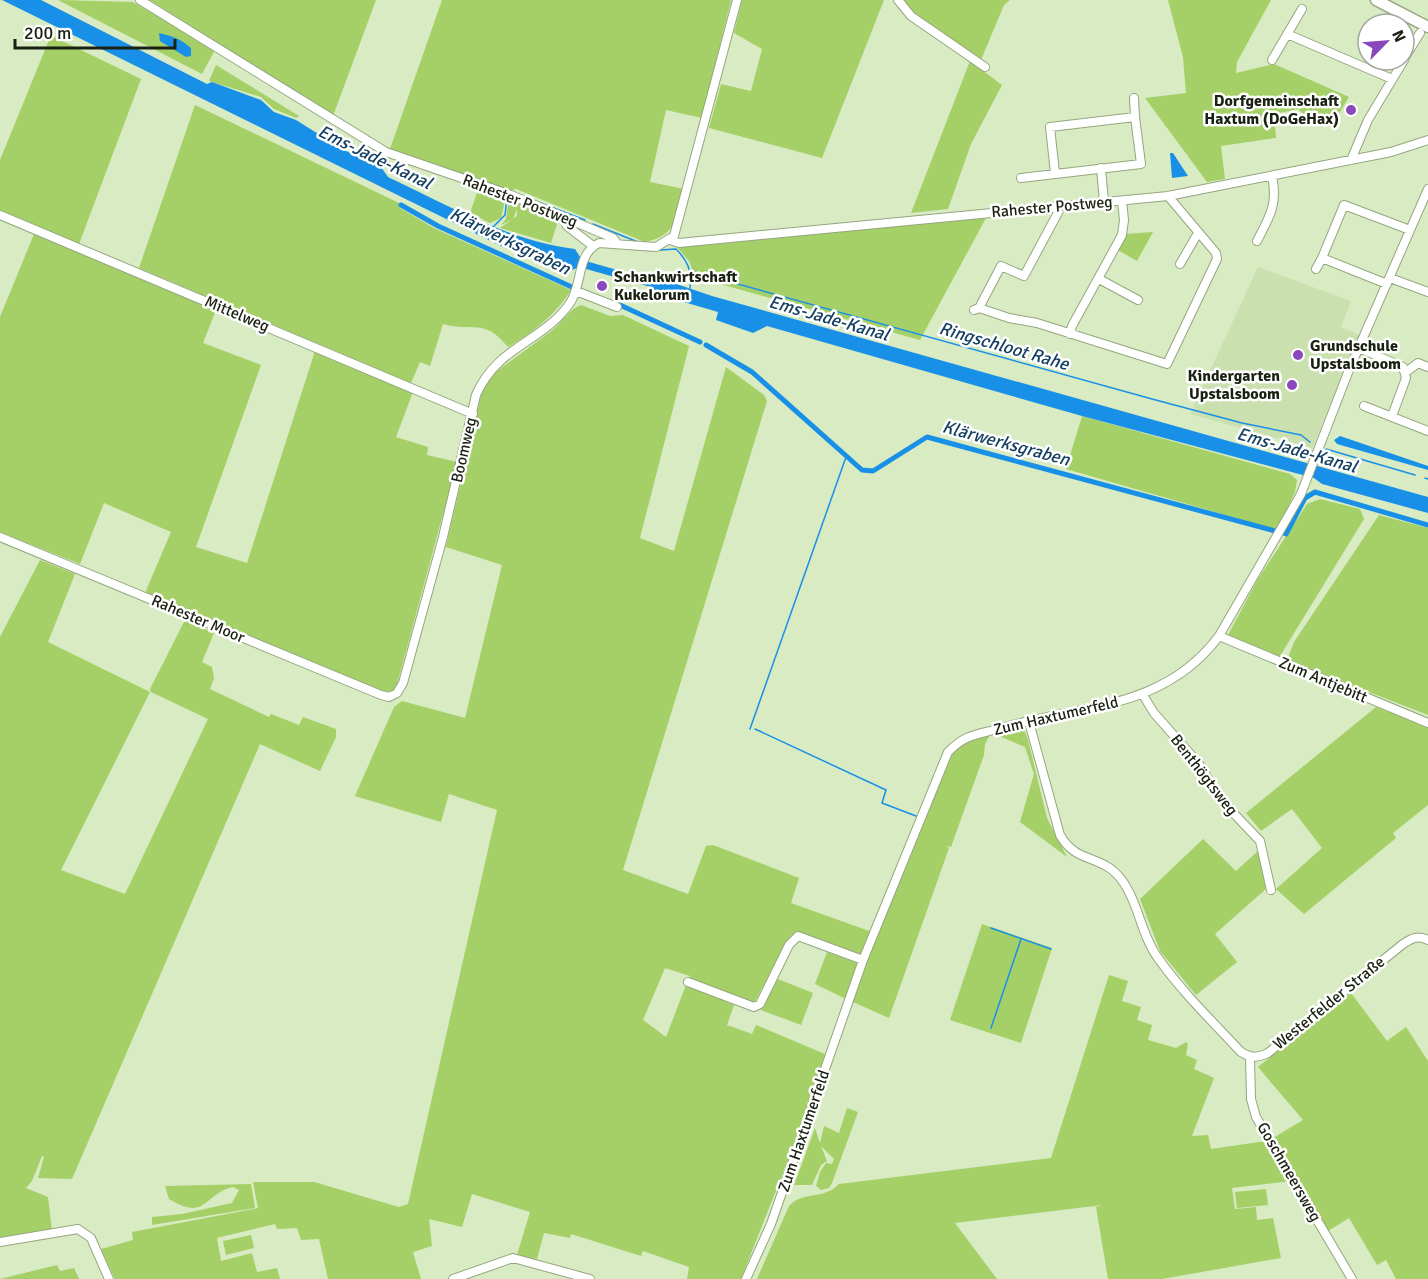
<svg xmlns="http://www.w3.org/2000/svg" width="1428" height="1279" font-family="Signika,sans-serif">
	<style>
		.built { fill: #cae0af }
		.green { fill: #a5cf67 }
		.water { fill: #1990e7 }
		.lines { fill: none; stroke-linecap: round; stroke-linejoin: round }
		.stream { stroke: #1990e7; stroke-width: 1.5 }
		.canal { stroke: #1990e7; stroke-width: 5 }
		.minor-casing { stroke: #94a67f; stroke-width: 10 }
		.major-casing { stroke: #94a67f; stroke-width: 13 }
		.minor { stroke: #fff; stroke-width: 8 }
		.major { stroke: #fff; stroke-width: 10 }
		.poi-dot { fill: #8a48bd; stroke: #fff; stroke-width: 2 }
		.labels { text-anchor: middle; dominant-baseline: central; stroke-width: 5; stroke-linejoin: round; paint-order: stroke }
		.poi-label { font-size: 16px; font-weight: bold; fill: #1b2112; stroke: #fff; text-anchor: end }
		.street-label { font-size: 16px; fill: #1b2112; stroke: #fff }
		.water-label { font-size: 18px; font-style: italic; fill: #164063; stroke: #fff }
	</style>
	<rect width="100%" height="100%" fill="#d8ebc2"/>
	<path class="built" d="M1258,267l93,34 -10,26 19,8 -48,113 -122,-34z"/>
	<path class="green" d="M58,0l75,2 82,48 -13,24z
		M150,0h226l-43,116z
		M442,0h289l-29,118 -36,-8 -16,72 34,7c-9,29 -6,46 -39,53l-129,-53 -7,2 -119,-42z
		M742,0h142l-62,158 -113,-30 12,-44 30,7 11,-42 -28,-16z
		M902,0h108l-6,5 -23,55 -66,-43z
		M1168,0h103l-34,62 -1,11 38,-9 75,33 -12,20 -25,5 -14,-13 -24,5 2,24 -55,8 4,33 -18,3 -62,-84 41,-5 -3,-36z
		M54,37l87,42 -62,165 -79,-34v-50l49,-120z
		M970,61l32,24 -31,59 -23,65 -37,4z
		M216,65l83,51 -3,2 -22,-9 -13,-12 -52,-16z
		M195,105l204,98 1,5 34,20 137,62c-15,25 -38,42 -63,57 -25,-30 -32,-14 -65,-23l-13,42 -10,-4 -9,21 -272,-115z
		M479,187l27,9 -5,22 -11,5 -20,-10z
		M509,201l34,10 13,8 1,5 -6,19 -51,-15 17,-12v-7l-4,10 -12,6 5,-6 2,-14h3z
		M986,218l-66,122 -225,-63 -6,-16 -12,-14z
		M1153,232l-16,29 -21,-12 8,-15z
		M34,234l182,76 -13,33 58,22 -65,182 51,16 68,-212 98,41 -17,45 32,10 -1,8 30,7 -61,226 -3,3 -13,1 -235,-99 26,-61 -67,-29 -24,61 -80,-32v-215z
		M581,305l29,11 13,-1 66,31 -49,192 34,13 52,-184 38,28 3,6 -144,469 65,24 18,-48 7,-1 86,33 -8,25 81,29 -10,24 -52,-20 -19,-1 -37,68 -66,-23 2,-4 -25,-8 -22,52 23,17 20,-52 48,20 -7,20 25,9 4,-9 69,29 -31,91 -53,134h-54l2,-12 -46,-16 -2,5 -70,-22 -1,4 -26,-5 -7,26 -20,-4 13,-43 -58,-18 -10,33 -33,-8 3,27 -19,6 8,27h-93l-9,-40 -18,1 -4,-12 -20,1 -2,-5 -58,14 4,23 31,-8 5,19 20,-4 3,11h-165l-14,-30 32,-9 -1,-8 126,-24 -5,-26h61l85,25 9,-3 89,-394 -48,-16 -8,28 -86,-26 39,-89 8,-6 63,17 37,-153 -56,-18 35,-152 6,-13 10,-11 57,-42 19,-20z
		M1082,416l208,58 7,6 -2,12 -17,37h-4l-208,-60z
		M1320,499l40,10 4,10 -84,137 -52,-21 30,-56 49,-75z
		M1379,515l49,13v187l-141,-55 7,-18z
		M40,560l35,14 -27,68 102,50 -89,178 64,24 83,-175 -57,-27 -1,-3 35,-69 29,13 -12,29 10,5 2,11 -4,11 59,28 2,-3 28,11 4,-8 33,12v8l-16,34 -60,-27 -188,435 -34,-1 6,-21 -2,-1 -10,25 -6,7 22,9 4,34 -52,7v-601z
		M1376,707l52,20v78l-35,28 3,5 -92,76 -28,-25 46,-41 -30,-39 -31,22 -15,-18z
		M1017,730h7l4,10 19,78 20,39 -47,-35 14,-48 -9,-27 -26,-11z
		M984,735h6l-5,9 -1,11 -33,92 -6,-1 4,2 -60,170 -36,-16 1,-9 62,-157 37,-83 18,-14z
		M1203,839l33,32 23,-21 8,38 -52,46 22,28 -41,33 -36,-44 -20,-52z
		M982,924l70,24 -31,95 -71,-23z
		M827,952l32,12 -13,35 -31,-15z
		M1109,975l19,6 -6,20 19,6 -4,13 15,5 -4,15 28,8 10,-6 2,2 -2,11 11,5 -3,9 20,9 -22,58 16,-1 3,14 55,-8 24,40 -58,7 3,21 21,-2 1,13 16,-2 8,40 -119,21h-54l-12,-72 7,-2 -148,18 42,56h-240l32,-73c15,-16 33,-5 50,-22l212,-26z
		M778,979l35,14 -12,32 -40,-15z
		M1351,993l36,48 19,-14 22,34v218h-32l-10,-19 -9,5 -28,-47 -21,13 -55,-93 30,-18 -45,-53z
		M847,1108l11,4 -26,71 -3,5 -8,2 -5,-4 4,-14 6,-9 6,1 2,-5 -13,-13 6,15 -6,4 -9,20h-18l21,-57 5,15 4,-17 15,7z
		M251,1184l4,24 -103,17v-8l30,-3 50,-11 7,-13 -6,-3c-30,7 -26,35 -64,12l-4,-13z
		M1266,1189l2,16 -31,3 -2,-16z
		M251,1235l3,13 -28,7 -3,-14z
		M57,1265l3,6 14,-3 5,11h-79z"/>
	<path class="water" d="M2,0h39l166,84 5,-2 49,18 13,12 22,8 48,30 37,17 7,10c60,28 120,64 187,72l7,11 60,17 2,-4 68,23 716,201v16l-106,-29 -8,-6 -232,-62 -315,-90 -14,7 -37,-13 2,-8 -65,-19 1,-5 -75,-21 -9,4 -67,-24z
		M159,33c13,3 22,6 32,15v8l-5,1 -26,-16z
		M1170,153h3l15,23 -16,2z
		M1340,436l88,30v4l-91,-26 -3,-4z"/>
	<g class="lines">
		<path class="stream" d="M517,194l68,26
			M593,224l45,18
			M493,227l12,-12 2,-17
			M660,250l16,-1c12,12 16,22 14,39
			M691,271l461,128 90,24 59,12 9,7
			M1326,449l89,26
			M1425,478l3,1
			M750,729l96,-272
			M755,729l131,61 -4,13 34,13
			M991,928l60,21
			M991,1028l30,-89"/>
		<path class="canal" d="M401,205l37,21 136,62
			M620,305l80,37
			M706,345l46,27 110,98 11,1 54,-34 348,94
			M1284,533l2,1 19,-36 10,-6 113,33"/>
		<defs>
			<path id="minor" d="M140,0l246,152 125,43 102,43 4,5
				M898,0l13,16 74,51
				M1287,34l105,45
				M1404,59l16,-26
				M1272,60l30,-51
				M1134,98l1,19
				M1351,160l17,-40 36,-60
				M1101,168l3,34
				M1021,178l120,-14 -6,-47 -85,10 5,46
				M0,215l473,199
				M561,216l6,10 26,20
				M670,240l9,3 489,-47 223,-44 37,-12
				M1257,241c13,-25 21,-37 15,-65
				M1180,264l18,-31
				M1316,269l6,-11
				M1390,278l38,14
				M1099,279l39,21
				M1387,284l-65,-26 22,-53 66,25
				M576,291l41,16
				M979,308l22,-42 23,10 37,-69
				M974,310l5,-2 30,10 28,5 130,41 50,-105 -1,-6 -48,-57
				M1070,334l2,-8 50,-91 2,-15 -2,-19
				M1359,348l44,19 3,11 -14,38
				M1406,372l12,-9 10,4
				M1364,406l64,25
				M0,537l381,158 8,2 8,-4 6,-10 40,-146 33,-142c22,-50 66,-52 94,-92 13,-19 6,-49 29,-60l57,4 18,-11 63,-236
				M1219,636l209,87
				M1143,695l11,18 45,51 21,35 40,42 11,49
				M1029,722l31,113c17,30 41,18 61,44 18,24 20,56 37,79 24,34 55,64 83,94 10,6 16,6 27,1l135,-109c9,-6 15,-9 25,-4
				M688,982l66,25 6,-3 29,-59 9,-9 65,24
				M1250,1058l1,41 5,18 96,162
				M0,1242l78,-13 13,9 18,41
				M453,1279l60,-21 77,21
				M746,1279l25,-55 92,-264 85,-208c19,-19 29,-17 53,-24 80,-23 163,-18 218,-92l82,-142 48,-124 79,-181"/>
			<path id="major" d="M1376,0l52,27"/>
		</defs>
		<use href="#minor" class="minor-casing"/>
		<use href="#major" class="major-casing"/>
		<use href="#minor" class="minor"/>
		<use href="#major" class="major"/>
	</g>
	<g class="poi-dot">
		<circle cx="1351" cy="110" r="6"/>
		<circle cx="602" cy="286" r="6"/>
		<circle cx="1298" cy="355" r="6"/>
		<circle cx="1292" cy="385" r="6"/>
	</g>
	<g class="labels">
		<g class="poi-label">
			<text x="1339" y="101">Dorfgemeinschaft<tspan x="1339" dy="18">Haxtum (DoGeHax)</tspan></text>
			<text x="614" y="277" text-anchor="start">Schankwirtschaft<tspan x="614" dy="18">Kukelorum</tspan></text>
			<text x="1310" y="346" text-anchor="start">Grundschule<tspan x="1310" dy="18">Upstalsboom</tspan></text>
			<text x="1280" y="376">Kindergarten<tspan x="1280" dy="18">Upstalsboom</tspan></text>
		</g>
		<g class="street-label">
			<text transform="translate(520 201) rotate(21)">Rahester Postweg</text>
			<text transform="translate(1052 207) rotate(-5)">Rahester Postweg</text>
			<text transform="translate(237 314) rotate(23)">Mittelweg</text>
			<text transform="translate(464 450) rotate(-77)">Boomweg</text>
			<text transform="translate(198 619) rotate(23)">Rahester Moor</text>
			<text transform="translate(1323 680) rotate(23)">Zum Antjebitt</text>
			<text transform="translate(1056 716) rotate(-13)">Zum Haxtumerfeld</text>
			<text transform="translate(1204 775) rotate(52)">Benthögtsweg</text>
			<text transform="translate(1329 1003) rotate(-39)">Westerfelder Straße</text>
			<text transform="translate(804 1131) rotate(-71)">Zum Haxtumerfeld</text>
			<text transform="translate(1289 1172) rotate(60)">Goschmeersweg</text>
		</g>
		<g class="water-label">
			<text transform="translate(375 157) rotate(26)">Ems-Jade-Kanal</text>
			<text transform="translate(510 241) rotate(26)">Klärwerksgraben</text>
			<text transform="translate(829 318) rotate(16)">Ems-Jade-Kanal</text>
			<text transform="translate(1004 346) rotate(16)">Ringschloot Rahe</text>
			<text transform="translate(1006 443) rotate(15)">Klärwerksgraben</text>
			<text transform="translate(1297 450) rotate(16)">Ems-Jade-Kanal</text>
		</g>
	</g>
	<g transform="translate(1386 42) rotate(65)"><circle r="28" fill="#ffffff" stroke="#a4a6a0" stroke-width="1.5"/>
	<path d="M0-4.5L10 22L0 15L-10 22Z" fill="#8a48bd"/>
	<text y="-9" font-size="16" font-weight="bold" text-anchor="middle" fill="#1b2112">N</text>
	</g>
	<path d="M15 39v9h160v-9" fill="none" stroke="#1b2112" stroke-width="3"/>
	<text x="24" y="39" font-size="18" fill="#1b2112" stroke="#ffffff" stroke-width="4.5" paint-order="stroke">200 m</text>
</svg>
